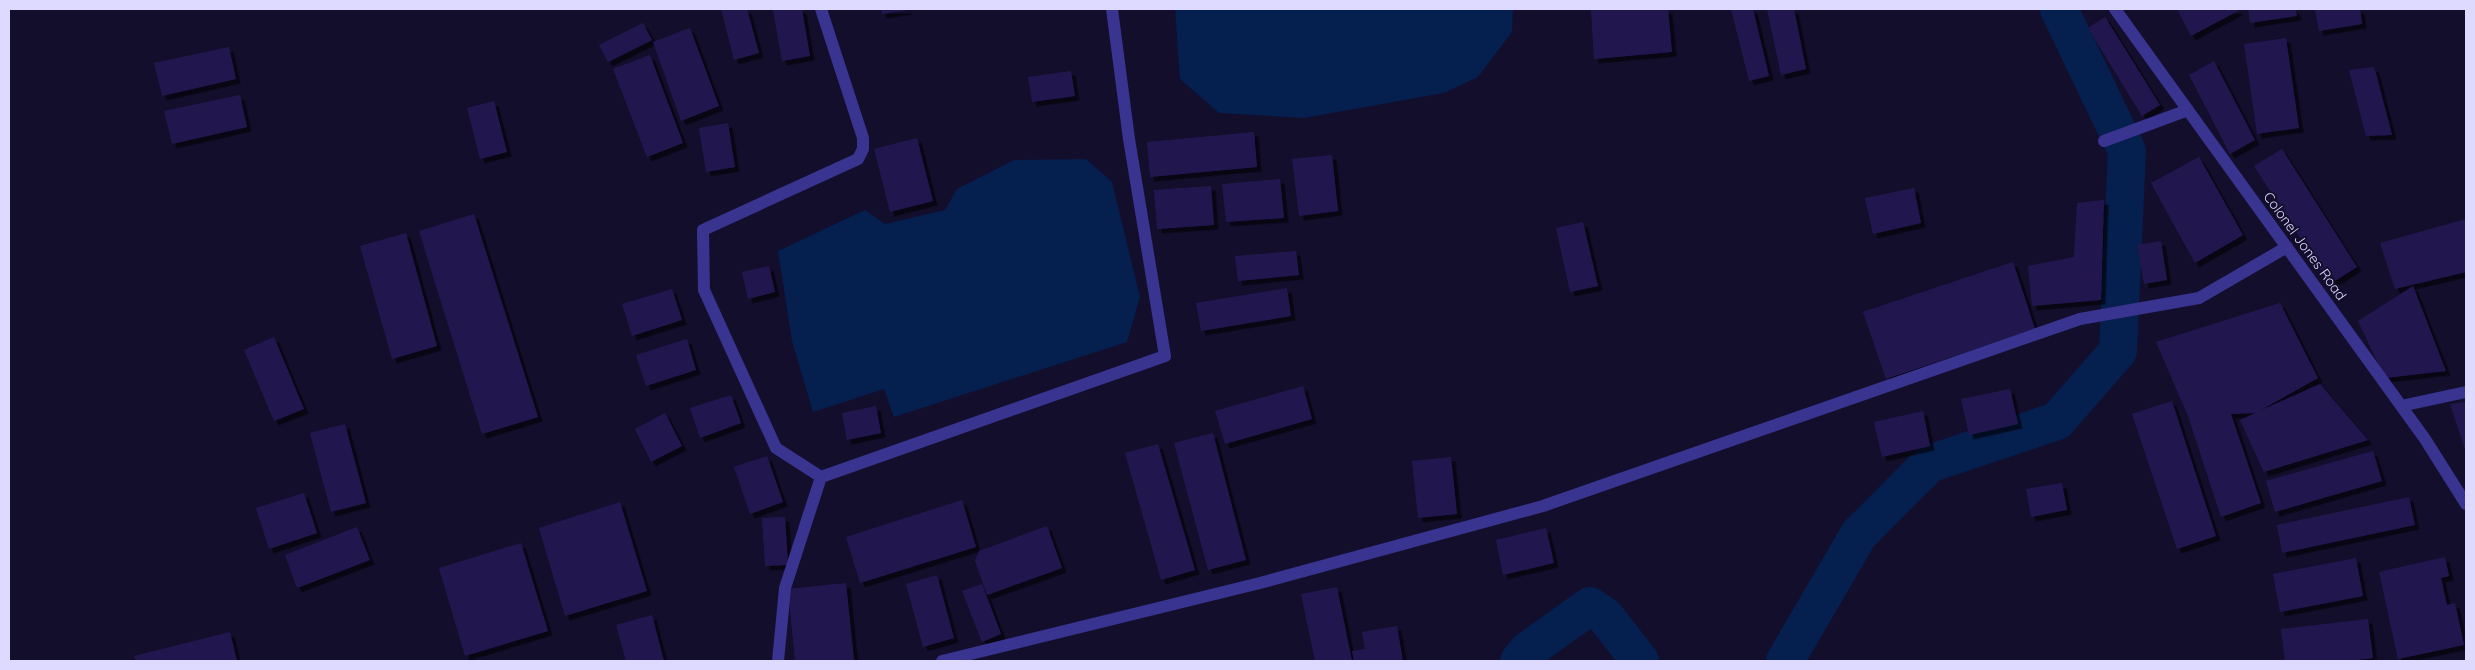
<svg xmlns="http://www.w3.org/2000/svg" width="2475" height="670" font-family="Quicksand,sans-serif">
	<style>
		.water { fill: #051f4f }
		.lines { fill: none; stroke-linecap: round; stroke-linejoin: round }
		.canal { stroke: #051f4f; stroke-width: 38 }
		.building { fill: #23184f; filter: url(#shadow) }
		.minor { stroke: #383490; stroke-width: 12 }
		.labels { text-anchor: middle; dominant-baseline: central; stroke-width: 4; stroke-linejoin: round; paint-order: stroke }
		.street-label { font-size: 14px; fill: #ded9ff; stroke: #130e2c }
	</style>
	<defs>
		<filter id="shadow"><feDropShadow dx="4.5" dy="4.5" stdDeviation="0" flood-color="#0009"/></filter>
	</defs>
	<rect width="100%" height="100%" fill="#130e2c"/>
	<path class="water" d="M1175,9h338l-1,23 -34,45 -34,16 -140,25 -85,-5 -39,-34z
		M1086,159l26,23 28,115 -13,45 -233,75 -10,-28 -71,23 -21,-71 -14,-90 87,-41 20,14 60,-14 12,-21 57,-29z"/>
	<g class="lines">
		<path class="canal" d="M1519,661l8,-10 63,-45 15,10 35,45
			M1785,661l74,-127 70,-70 128,-43 61,-70 9,-200 -68,-142"/>
	</g>
	<path class="building" d="M721,9h26l12,44 -25,7z
		M781,9h21l8,47 -28,5 -9,-51z
		M881,9h27v1l-26,4z
		M1591,9h77l4,43 -78,7z
		M1731,9h22l16,67 -20,5z
		M1767,9h27l12,60 -25,6z
		M2182,9h55l1,2 -47,25 -13,-25z
		M2248,9h47l2,7 -47,7z
		M2315,9h45l2,15 -43,7z
		M2105,17l55,88 -18,11 -54,-88z
		M643,23l9,17 -44,22 -9,-17z
		M690,28l29,78 -38,15 -28,-79z
		M2286,38l13,90 -42,6 -13,-90z
		M229,47l7,32 -74,17 -8,-33z
		M650,55l33,88 -36,14 -34,-88z
		M2214,61l41,79 -25,14 -41,-79z
		M2374,67l3,10 15,58 -26,1 -17,-66z
		M1071,71l4,25 -43,6 -4,-25z
		M240,95l7,32 -75,17 -8,-33z
		M494,101l13,51 -27,7 -13,-51z
		M728,123l7,44 -29,5 -7,-44z
		M1254,132l3,35 -107,10 -3,-35z
		M917,138l16,63 -43,11 -16,-63z
		M2282,149l75,118 -27,17 -76,-118z
		M1332,155l6,56 -39,5 -7,-57z
		M2199,157l44,78 -48,28 -44,-80z
		M1280,179l4,39 -58,4 -4,-38z
		M1211,186l3,39 -57,4 -3,-39z
		M1914,188l7,35 -48,11 -8,-36z
		M2104,200l-3,100 -69,6 -4,-40 46,-9 3,-54z
		M474,214l64,203 -56,17 -63,-203z
		M2466,219v53l-71,17 -15,-46z
		M1583,222l15,64 -28,6 -14,-64z
		M406,233l31,113 -45,13 -32,-113z
		M2161,241l6,39 -23,4 -7,-39z
		M1296,251l3,24 -61,6 -3,-25z
		M2013,262l22,67 -149,50 -23,-67z
		M769,266l6,26 -27,7 -6,-27z
		M2413,286l33,85 -61,7 -27,-57z
		M1287,288l4,28 -90,15 -5,-28z
		M672,289l10,31 -50,16 -10,-32z
		M2280,303l38,75 -59,33 61,-27 48,56 -104,32 -24,-52 15,-7 -24,1 30,89 -40,14 -33,-101 -32,-74z
		M274,337l30,72 -30,12 -30,-71z
		M687,339l9,31 -50,16 -10,-31z
		M1303,386l9,33 -87,25 -10,-33z
		M2010,389l8,35 -49,11 -8,-36z
		M731,395l10,28 -41,15 -10,-30z
		M2172,401l44,135 -39,13 -45,-135z
		M2466,402v50l-16,-48z
		M876,406l5,27 -34,7 -5,-27z
		M1923,411l7,35 -48,11 -8,-35z
		M665,413l17,33 -31,16 -16,-33z
		M345,424l21,79 -35,9 -21,-79z
		M1213,433l33,127 -38,10 -34,-127z
		M1158,444l37,126 -34,10 -36,-127z
		M2373,451l9,30 -107,31 -9,-31z
		M767,456l16,46 -33,12 -16,-47z
		M1451,457l6,57 -39,4 -6,-57z
		M2062,483l5,27 -36,7 -5,-28z
		M304,493l13,40 -48,16 -13,-41z
		M2409,497l6,28 -133,28 -5,-28z
		M962,500l14,47 -116,36 -14,-46z
		M620,502l27,89 -82,25 -26,-88z
		M785,517l3,48 -23,1 -3,-48z
		M1047,526l15,42 -75,27 -12,-34 4,-10z
		M357,527l13,33 -73,28 -12,-33z
		M1546,528l8,35 -51,12 -7,-35z
		M521,543l27,88 -83,25 -26,-88z
		M2445,557l4,19 -8,2 6,27 8,-2 9,42 -66,14 -19,-87z
		M2356,558l7,38 -83,16 -7,-38z
		M937,575l17,63 -31,9 -17,-63z
		M846,583l8,77 -59,1 -7,-72z
		M982,584l19,50 -19,8 -20,-51z
		M1337,587l15,74h-37l-14,-67z
		M652,615l12,46h-38l-10,-36z
		M2368,619l5,39 -24,3h-64l-4,-32z
		M1397,626l6,35h-49l-2,-10 13,-2 -3,-17z
		M230,632l7,29h-101l-2,-5z"/>
	<g class="lines">
		<path class="minor" d="M821,9l42,129v11l-5,10 -155,71 1,60 72,158 45,29 344,-121 -36,-217 -17,-130
			M2115,9l310,430 41,65
			M2104,141l84,-31
			M2401,406l65,-14
			M778,661l7,-73 36,-111
			M942,661l318,-78 283,-77 537,-187 119,-21 88,-51"/>
	</g>
	<g class="labels">
		<g class="street-label">
			<text transform="translate(2305 246) rotate(54)">Colonel Jones Road</text>
		</g>
	</g>
	<rect width="2475" height="670" fill="none" stroke="#ded9ff" stroke-width="20"/>
</svg>
